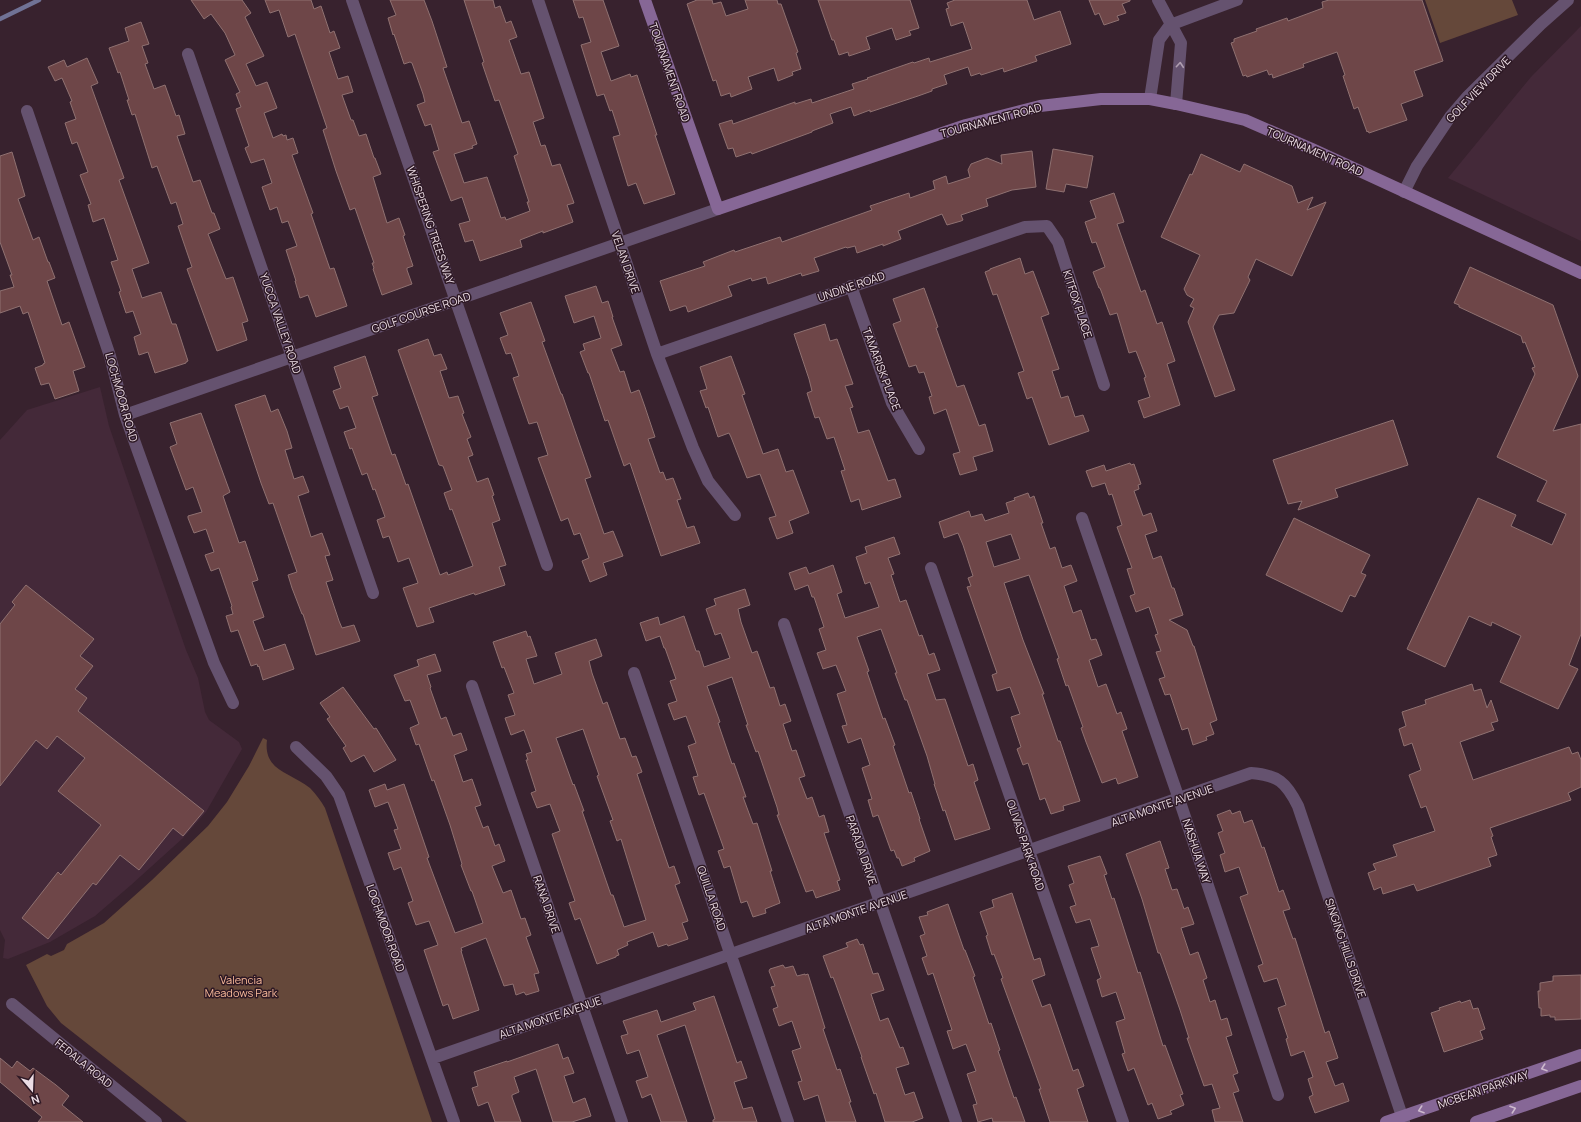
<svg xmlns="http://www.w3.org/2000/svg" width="1581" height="1122" font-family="Manrope,sans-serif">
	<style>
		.built { fill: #442939 }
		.green { fill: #65483a }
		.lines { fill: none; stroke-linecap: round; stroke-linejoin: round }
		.stream { stroke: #707295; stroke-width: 4.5 }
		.building { fill: #6e4648; stroke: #8f7171; fill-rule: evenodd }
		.street { stroke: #65526f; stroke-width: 12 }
		.secondary { stroke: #866796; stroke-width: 12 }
		.oneway { stroke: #af9eb0 }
		.oneway2 { stroke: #cdbacd }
		.labels { text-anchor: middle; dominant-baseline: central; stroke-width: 3; stroke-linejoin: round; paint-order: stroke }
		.street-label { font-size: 11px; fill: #ecdde5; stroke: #2d1824 }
		.park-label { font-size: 11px; fill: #fabb9b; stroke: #2d1824 }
	</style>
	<rect width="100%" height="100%" fill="#38222e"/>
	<path class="built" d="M1581,26v215l-133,-63 83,-101z
		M100,387l9,39 77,224 12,28 7,34 4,8 30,22 3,7 -36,63 -23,26 -52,47 -36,31 -45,26 -42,17 -5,-1 2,-18 -5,-10v-490l27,-30z"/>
	<path class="green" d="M1425,0h87l6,15 -78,28z
		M263,738l4,2c-4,31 23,32 43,48 6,6 11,13 15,20l107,314h-245l-126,-99 -14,-17 -21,-41 21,-11 4,2 13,-6 3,-6 37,-21 48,-43 56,-54 19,-24 22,-36z"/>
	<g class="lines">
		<path class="stream" d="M0,19l39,-19"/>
	</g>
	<path class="building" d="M191,0h51l9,13 -6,4 19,39 -18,8 10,22 11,-4 10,26 -13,5 9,25 9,-4 1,2 3,-1 1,5 6,-2 5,15 -6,2 21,58 -2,1 19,55 4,-1 13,38 -31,11 -8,-22 -8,3 -5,-17h1l-10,-31 11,-4 -9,-25 -6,2 -5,-16 -7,3 -8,-23 10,-4 -8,-24 -13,4 -6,-15 4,-2 -13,-37 5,-2 -5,-13 4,-2 -15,-32 10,-5 -10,-22 -14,-19 -7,5z
		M265,0h46l3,9 7,-3 9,27 4,-2 6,17 -11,4 9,27 10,-3 5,16 -11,3 9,25h2l6,16 7,-2 8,24h1l6,16 -8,3 14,46 12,-5 6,17 -2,1 10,30 -6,2v2l5,14 -30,11 -9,-26 1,-1 -2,-5h2l-19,-55 -5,2 -14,-39 -13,-41 4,-2 -32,-94 -7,3 -9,-27 -9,3z
		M390,0h34l8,21 15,46 -4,1 19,55 7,-2 8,23 -5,2 1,2 -19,6 10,29 23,-6 14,41 4,-1 1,3 24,-9 -3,-9h2l-15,-46 4,-2 -19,-54 -4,1 -13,-38 2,-1 -20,-62h29l2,8 5,-2 6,17 5,-2 6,16 -8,3 12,34 8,-2 15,46 -11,4 8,24 4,-1 7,21 8,-2 14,39 -7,2 6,17 -30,11v-2l-23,9 2,7 -42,14 -7,-21 -8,2 -6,-18 11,-3 -8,-24 -11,4 -18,-49 6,-2 -8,-26 -6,2 -8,-21 8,-3 -2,-8 -11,-31 -2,-1 -6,2 -10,-30 -1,1 -5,-17 8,-3z
		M573,0h30l16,46 -18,6 10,29 19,-7 1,3 6,-2 20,60h-2l20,59 -31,10 -8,-21 -8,3 -15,-49 7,-2 -8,-25 -2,1 -6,-17 -7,2 -16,-51 10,-3 -8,-25 -4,1z
		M697,0h15l1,4 8,-2 5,14 22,-7 -3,-9h32l1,4h3l17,48 -2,1 5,16 -9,3 1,3 -15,6 -4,-13 -26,9 4,12 -21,8 -1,-4 -9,3 -5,-16 -3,1 -26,-77z
		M818,0h92l9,28 -10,3 2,4 -15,5 -4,-12 -26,9 4,12 -21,7 -1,-4 -9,3 -5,-15h-2z
		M955,0h72l7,20 26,-9 11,33 -36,12 2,5 -33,11 -1,-4 -22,7 -1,-2 -9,3 -3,-9 -24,8 3,9 -15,5v2l-14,5 -48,16v-2l-16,6 -3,-9 -21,7 3,9 -21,8v1l-60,22 -1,-2 -15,5 -3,-9 -5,1 -9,-25 13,-4 1,4 62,-22v2l16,-5 1,4 42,-14 -2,-5 16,-5 -1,-1 46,-16 1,1 15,-5 1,4 42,-13 -9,-27 -12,4 -5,-17 3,-1 -2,-5z
		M1089,0h41v1l-8,3 4,9 -9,3 2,4 -15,5 -5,-12 -4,2z
		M1329,0h93l21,61 -29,10 9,25 -22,8 6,16 -38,13 -1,-2 -1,1 -9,-25 -4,2 -11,-33 2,-1 -8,-23 -34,12 1,3 -31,11 -1,-4 -3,1 -2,-5 -20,7 -1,-2 -3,1 -12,-33 3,-1v-3l23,-8 -1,-2 31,-11 1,3 35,-13 -1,-6z
		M141,22l8,22 -7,2 6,17 -3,1 9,25 11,-4 11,31 3,-1 6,19 -8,2 16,46 7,-2 12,33h2l6,16 -12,5 18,45 7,-2 15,44 -6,2 5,17 -30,11 -30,-82 5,-2 -14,-41 5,-2 -7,-22 -5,2 -14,-38 -5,2 -17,-54 -3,1 -5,-15h2l-9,-28 -2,1 -9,-25 20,-7 -4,-13z
		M87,58l11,25 -7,3 33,92 -5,2 30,83 -17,6 10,29 19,-6 11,32h4l12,37 -2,1v1l-31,10 -7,-21 -9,3 -5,-18 7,-3 -8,-23 -7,2 -7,-21 2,-1 -10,-29 7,-2 -14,-42 -11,4 -5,-17 3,-1 -11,-29 8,-3 -11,-30 -5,2 -7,-21 11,-4 -6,-17 2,-1 -10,-23 -7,3 -7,-14 16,-7 3,7z
		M1053,149l40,7 -6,32 -21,-4 -2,8 -18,-3z
		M1032,151l4,36 -24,3 -26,9 2,7 -27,9 2,5 -2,1 -14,4 -5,-11 -44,17 3,8 -18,7v-2l-26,9 -2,-7 -8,2 -1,-1 -32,11 5,13 -17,5 -1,-3 -33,11 -2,-7 -14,4 -1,-3 -23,8 4,10 -44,16 -2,-6h-2l-14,5 -10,-30 45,-15 -2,-4 31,-12 1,2 45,-15 2,5 90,-32 -2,-4 39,-13 1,5 25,-9 -2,-8 13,-5 2,8 22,-7 -2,-7 3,-6 16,-6 15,6 -1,-9z
		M12,152l13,44 -7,3 15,41 6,-3 9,25h1l6,16 -8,3 15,44 7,-3 16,45 -12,4 6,20 -24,8 -6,-16 -8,2 -6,-17 8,-3v-1l2,-1 -17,-51 -5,2 -3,-8 -20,7v-22l14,-4 -4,-12h2l-12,-33v-86z
		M1201,154l39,18 4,-8 48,22 6,17 15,-6 -6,13 19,-8 -34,74 -36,-17 -8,18 2,3 -16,33 -15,2 -6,12 22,63 -20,7 -27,-75 6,-14 -4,-2 4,-7 -7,-4 -3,-6 16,-34 -39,-18 29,-63 2,1z
		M1114,193l10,29 -7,2 24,68 4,-2 12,34 5,-2 13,39 -8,3 13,41 -36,13 -6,-17 12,-4 -6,-19 2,-1 -10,-26 -7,2 -12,-40 -7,2 -10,-27h-1l-6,-16 12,-5 -9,-25 -4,1 -7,-21 11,-4 -6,-17z
		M1020,258l5,16 8,-3 16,43 -8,3 18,52 -7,2 9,27 7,-2 7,21 8,-2 6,16 -40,14 -17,-48 -5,2 -9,-26 6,-2 -27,-77 -4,1 -8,-23 5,-2v-1z
		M1470,267l83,38 25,71 -25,55 28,-7v210l-12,31 9,4 -20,40 -58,-27 21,-46 -29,-14 -1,4 -22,-10 -24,51 -38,-18 71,-151 38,17 -5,11 41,19 14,-31 -29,-13 10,-20 -50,-24 38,-83 -3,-6 3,-1 -10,-25 -2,1 -2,-7 -62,-29v-2l-5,-2z
		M596,286l6,17 6,-2 5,16h-1l10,28 -11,4 9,23 4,-1 7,22 8,-3 6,17 10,30 -7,2 12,34 3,-1 3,8 7,-2 8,21 -4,1 10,28 7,-2 6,17 -39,13 -31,-93 -6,3 -16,-46 -3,1 -16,-48h-1l-8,-21 5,-2 -2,-6 18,-6 -7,-22 -20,7 -9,-27z
		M924,288l14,39 -2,1 21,59 7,-2 15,41 6,-2 8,27 -20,6 4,13 -17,5 -7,-21 7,-2 -14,-43 -12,5 -5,-17 3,-1 -8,-24 -5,1 -3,-8 -7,2 -16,-43 8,-3 -8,-22z
		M531,302l14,39 -3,1 19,52h1l29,83 -6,2 19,55 9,-3 10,25 -20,7 4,12 -17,7 -8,-21 7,-3 -9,-25 -6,2 -6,-17 -7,3 -23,-63 10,-3 -11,-33 -8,2 -16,-46 6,-2 -8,-23 -5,1 -6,-16 8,-3 -8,-22z
		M825,324l5,17 7,-2 16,45 -8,2 8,21 -3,1 8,25 11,-3 19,51 7,-2 6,18 -39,13 -3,-11 -8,3 -10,-31 4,-1 -11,-33 -7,2 -8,-22 -4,1 -8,-25 5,-2 -3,-12 -15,-45z
		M428,339l6,17 7,-2 6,15 -7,2 9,27 9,-2 6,17 -2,1 9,23 -4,2 6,16 -5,2 9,25 11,-4 6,17 -2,1 8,24 -8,3 14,42 -7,2 6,18 -30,10 -1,-2 -45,15 5,14 -17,5 -14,-39 15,-5 -9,-25 -11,4 -9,-26 -6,2 -6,-18 8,-3 -10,-28 -2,1 -6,-17 -5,2 -10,-27 -2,1 -6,-17 12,-4 -8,-22 -8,3 -7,-18 8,-3 -7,-21 31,-11 13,39 -6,2 20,58 3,-1 11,31 2,-1 32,91 7,-3 1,3 25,-9 -21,-57 -2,1 -6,-17 8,-3 -9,-24 -4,-1 -41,-115z
		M731,356l14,38 -3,1 21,59 15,-5 8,23 7,-2 16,43 -20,8 4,12 -16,6 -8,-21 7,-2 -16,-42 -13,4 -16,-41 -2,-4 -11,4 -10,-30 -2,1 -6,-17 7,-2 -7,-22z
		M265,395l6,17 7,-3 9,22 5,17 -7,2 9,29 9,-3 6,16 -11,4 13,41 11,-4 8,22 -5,1 8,24 -7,2 13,39 3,7 12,-3 6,16 -37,12 -7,2 -13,-41h-1l-10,-26 -4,-13 9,-3 -24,-69 -4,1 -8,-21 -26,-78z
		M201,413l29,79 -7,4 16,47 6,-2 13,39 -6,2 12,35 -11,4 11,30 21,-7 9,25 -31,11 -4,-14 -1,1 -1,-3 -6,2 -13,-36 -7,2 -5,-16 7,-2 -2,-7 1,-1 -13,-38 -8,3 -6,-16 9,-3 -8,-23 -12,4 -6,-15v-2l14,-4 -9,-25 -7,3 -16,-43 7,-3 -7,-21z
		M1393,420l15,45 -73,24 3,8 -40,13 4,-9 -14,3 -15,-44z
		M1130,463l1,2 3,-1 7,20 -3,1 1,4 -5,2 9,25 8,-3 6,18 -12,4 8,24 8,-3 11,32h2l9,27 -14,5 18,10 6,16h1l23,74 -7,3 4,11 -8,3 1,3 -14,5 -5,-17 -6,2 -12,-36 -5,1 -6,-16 6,-2 -9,-25 5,-1 -6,-16 3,-1 -9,-27 -13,5 -6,-16 5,-2 -8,-25 5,-1 -15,-41 5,-2 -10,-31 -3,1 -4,-12 -13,4 -6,-16 18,-6 2,6z
		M1028,493l2,5 4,-2 9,27h-2l9,26 5,-2 7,21 9,-3 6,16 -13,5 9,27 8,-3 10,30 5,-1 6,16 -13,5 9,27 8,-3 11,30 4,-2 6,17 -5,2 16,46 -20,7 -2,-6 -14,5 -16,-41 -5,-14 2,-1 -15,-42 -2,1 -9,-27 2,-1 -30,-83 -25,8 19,57 21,54h-2l16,47h2l20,60 -17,5 1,4 -13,4 -6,-16 -5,2 -12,-37 -5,2 -6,-16 4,-2 -10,-30 9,-3 -10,-27 -13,4 -5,-16 5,-2 -30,-86 4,-1 -3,-8 5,-2 -10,-31 -5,-12 -14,5 -5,-16 30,-11 2,6 11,-3 3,7 24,-8 -3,-10 9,-3 -1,-2zM1011,534l9,25 -26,8 -8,-25z
		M1294,518l76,37 -9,18 5,2 -11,22 -5,-2 -8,17 -76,-37z
		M894,537l6,17 -12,4 6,16 -3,1 9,27 6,-2 13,36 3,-1 7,20 5,-2 6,17 -13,4 9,26 9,-1 23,67 5,-2 5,16 -4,2 16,47 -35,11 -10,-30 -2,1 -9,-27h1l-8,-28 -20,-56h-2l-10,-27h2l-16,-44 -24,8 12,34 -2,1 16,47 2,-1 10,27 -2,1 16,47 2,-1 9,27h-1l11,32 -16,7 1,3 -13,5 -3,-8h-2l-3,-8 -3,1 -13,-36 -5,2 -5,-17 4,-1 -10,-31 8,-3 -9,-27 -13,5 -6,-17 5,-1 -10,-31 9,-3 -10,-26 -13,4 -6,-16 9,-3 -7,-21 5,-2 -10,-30h-2l-4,-12 -13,5 -6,-17 17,-6 3,7 24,-9 9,27 -5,2 8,24 34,-11 -9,-25 -5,2 -9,-27 11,-4 -2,-6z
		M26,585l68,54 -14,17 13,10 -18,23 12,9 -9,13 126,100 -21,25 -10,-8 -34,42 -19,-15 -24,30 -3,-2 -45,56 -26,-21 36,-46 3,3 40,-50 -43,-34 27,-33 -28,-22 -10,13 -11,-9 -36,46v-162l15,-19 -3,-3z
		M745,589l5,16 -12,4 3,13 11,31 5,-2 13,37 4,-1 6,19 5,-2 6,17 -8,3 9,27 4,-1 9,26 -6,2 8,21 5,-2 7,20 5,-2 5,17 -5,1 16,47 -3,1 3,9 -24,8 -3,-8 -7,2 -29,-77h2l-2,-8 -19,-56 -2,1 -10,-27h2l-16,-48 -25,9 13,36 -2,1 14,41 2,-1 12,34h-3l10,27 4,-1 15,48h-2l10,32 -15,6 1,4 -13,4 -6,-16 -6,2 -11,-37 -6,2 -6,-17 6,-2 -20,-56 -5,2 -6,-18 5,-1 -10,-30 8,-3 -10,-27 -12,4 -6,-16 9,-3 -7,-20 6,-2 -11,-31h-1l-4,-12 -14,5 -6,-18 18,-6 2,8 24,-9 12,35h3l5,16 26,-9 -9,-25 -6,2 -9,-26 10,-4 -2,-6z
		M526,631l2,6 2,-1 7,20 -11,3 8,25 28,-10 -7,-21 41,-14 6,17 -13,5 3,12 11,31 4,-2 13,37 5,-1 7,19 4,-1 6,16 -5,2 18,53 14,41 5,-2 6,17 -5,2 13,36 -6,2 6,16 -20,7 -1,-2 -9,3 -5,-15 -26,10 1,3 -11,5 2,5 -3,1v1l-19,7 -17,-46 -5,2 -6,-17 6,-2 -23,-67 8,-3 -10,-27 -13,4 -6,-15 5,-2 -10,-31h2l-2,-6 6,-2 -8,-22 -13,5 -6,-17 10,-3 -7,-20 6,-2 -10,-26 -2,1 -9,-26zM583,729l16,46 -2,1 16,44 -3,1 7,20 4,-2 25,81 -22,7 -11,-32h-2l-29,-84h2l-10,-27 -1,1 -17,-47z
		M435,654l6,17 -14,4 4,12 -1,1 11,31 5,-2 7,19 8,-3 6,17 -13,5 9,27 9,-3 9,26 -6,2 8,21 5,-2 7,20 4,-2 6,17 -13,5 11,27 8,-3 10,29 4,-1 6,17 -5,2 13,36 -5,1 5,17 -13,4 -2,-3 -8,3 -3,-11 -9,2 -18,-48 -25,10 1,3h-1l18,59 -26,9 -5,-15 -5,2 -19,-56 14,-5 -9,-24 -13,4 -8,-22 5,-2 -12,-34 -7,3 -6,-17 13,-4 -7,-19 4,-1 -10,-27 -13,5 -6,-17 16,-6 2,6 17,-6 25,73 -2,1 28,75 28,-10 -11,-32h-1l-10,-26 1,-1 -12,-39 -16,-45 -2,1 -13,-37 -3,1 -6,-17 9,-4 -9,-24 -5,1 -11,-26 25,-9 -2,-6z
		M1472,684l2,7 7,-2 6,19 4,-8 7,21 -7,2 3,7 -34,12 13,38 96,-33 3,7 6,-2 3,8v27l-13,6 3,7 -81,28 3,8 -2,1 6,18 -9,3 3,8 -74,25 -3,-7 -31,10 -2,-7 -7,3 -6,-17 8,-3 -3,-6 24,-8 -4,-11 42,-14 -9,-25 -5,2 -12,-33 12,-5 -9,-27 -8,3 -5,-17 7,-3 -4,-14 24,-8 -1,-4z
		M343,687l31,42 2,-1 20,32 -22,12 -10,-17 -13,7 -8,-14 3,-2 -19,-27 3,-2 -10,-14z
		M1230,810l2,4 8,-3 4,12 8,-3 10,28 2,-1 15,45 4,-2 7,19 -7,2 10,28 2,-1 30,95 4,-2 9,27 -12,4 9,24 8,-3 6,18 -34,12 -6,-16 4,-2 -5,-16 5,-2 -9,-26 -13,5 -5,-17 2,-1 -10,-30 8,-3 -9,-27 -13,4 -6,-16 5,-2 -23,-67 8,-3 -9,-27 -14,5 -5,-17 5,-2 -7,-20 5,-2 -6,-16z
		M1160,841l9,27 -4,1 7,21 5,-1 7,20 4,-2 6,17 -13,4 9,27 8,-3 9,26 -4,2 7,22 5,-2 6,20 6,-2 5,17 -6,2 12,36 -5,2 6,16 -6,2 10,29h-28l-3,-12 8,-2 -8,-24 -8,2 -17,-48h2l-9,-28 -20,-57h-2l-16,-54 -16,-45z
		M1100,856l7,18 -3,1 8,24 2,-1 24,75 2,-1 23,74 2,-1 18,49 -3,1 4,10 -14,6 2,3 -14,5 -6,-16 -4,2 -14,-37 -6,3 -6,-17 3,-1 -9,-31 9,-3 -9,-27 -14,5 -5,-17 4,-2 -10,-30 8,-2 -9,-27 -14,4 -6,-16 6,-2 -7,-20 5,-2 -6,-17z
		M1012,893l22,67 6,-2 5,17 -13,5 10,27 8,-3 23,67 5,-2 6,17 -7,3 11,33h-38l-11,-33h2l-10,-28 -30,-82 2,-1 -9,-24 -2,1 -6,-19 2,-1 -8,-23 14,-5 -2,-7z
		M948,904l16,46h1l10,26 -2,1 16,47 2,-1 9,27 -2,1 16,47 2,-1 9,25h-32l-1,-4 -14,4 -5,-17 4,-1 -10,-30 9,-3 -10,-27 -13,5 -6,-18 5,-1 -19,-57 -5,2 -6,-17 5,-2 -7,-20 5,-2 -6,-17 9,-2 -1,-3z
		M857,939l3,6 3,-1 10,30 5,-1 6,17 -13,4 9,27 8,-3 12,30 3,-1 6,17 -13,4 9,27 9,-3 9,26 -11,4h-27l-9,-29 -2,1 -13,-37h1l-27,-75 -2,-5 -2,1 -8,-22 25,-9 -2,-4z
		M783,965l2,3 8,-2 4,10 8,-2v1l3,-1 17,54 -2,1 14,41 3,-1 11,33h-2l7,20h-30l-8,-27 -14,5 -6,-18 4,-1 -10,-30 9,-3 -9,-27 -13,5 -6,-17 5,-2 -7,-20 4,-1 -6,-15 1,-2z
		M1581,975v44l-26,1v-3h-5v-2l-9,1v-8h-2l-1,-17h2v-8l13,-2v-5z
		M714,996l23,67 4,-2 6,17 -13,4 9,27 9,-2 5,15h-44v-2l2,-1 -30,-94 -28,10 30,87h-26l-10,-28 -9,4 -6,-17 12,-4 -9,-27 -12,4 -6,-18 7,-2 -5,-13 34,-11 4,12 35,-12 -3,-7z
		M1470,1000l3,9 5,-1 7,21 -5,2 3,8 -39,13 -13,-39 9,-3 -1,-2 21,-7 1,2z
		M558,1044l5,15 5,-2 6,16 -10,3 9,27 12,-5 6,18 -19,6h-19l-17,-53 -22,8 5,15 -7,3v2l9,25h-26l-7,-20 -10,4 -6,-18 6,-2 -4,-14 33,-11v1z
		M0,1058l12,10 5,-7 13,10 3,-3 23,17 13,11 -7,9 21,17h-45l4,-5 -42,-35z"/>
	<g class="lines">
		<path class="street" d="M352,0l195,565
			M538,0l119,354 36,94 15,33 27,34
			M1158,0l23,43 -5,61
			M1170,25l67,-25
			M188,54l185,539
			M1150,99l9,-59 11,-15
			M27,111l83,245 15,59 89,248 19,40
			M1404,192l13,-26 33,-49 18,-21 73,-72 27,-24
			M851,286l41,117 27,46
			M657,354l368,-127 22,-1 11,16 46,143
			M125,415l593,-206
			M1082,518l97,281 99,296
			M931,568l192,554
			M784,624l172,498
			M634,673l154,449
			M472,686l150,436
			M296,747l30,29 13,19 115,327
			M12,1004l144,118
			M433,1058l818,-285c27,2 35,9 47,33l106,316"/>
		<path class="secondary" d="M645,0l73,209 248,-84 74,-19 61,-7h49l26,5 69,16 67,29 269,124
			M1386,1122l195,-67
			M1476,1122l105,-36"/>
	</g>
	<defs><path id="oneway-chevron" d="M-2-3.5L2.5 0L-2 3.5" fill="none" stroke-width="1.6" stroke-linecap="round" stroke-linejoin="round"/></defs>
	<use class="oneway" href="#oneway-chevron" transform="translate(1180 65) rotate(-85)"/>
	<g class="oneway2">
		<use href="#oneway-chevron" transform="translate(1544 1068) rotate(161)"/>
		<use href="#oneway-chevron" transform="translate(1513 1109) rotate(-19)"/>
		<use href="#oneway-chevron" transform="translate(1421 1110) rotate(161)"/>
	</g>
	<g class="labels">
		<g class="street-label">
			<text transform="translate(670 72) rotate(71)">TOURNAMENT ROAD</text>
			<text transform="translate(1478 89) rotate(-46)">GOLF VIEW DRIVE</text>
			<text transform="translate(991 120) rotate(-15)">TOURNAMENT ROAD</text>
			<text transform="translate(1315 151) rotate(24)">TOURNAMENT ROAD</text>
			<text transform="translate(431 225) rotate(71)">WHISPERING TREES WAY</text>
			<text transform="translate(626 262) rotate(71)">VELAN DRIVE</text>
			<text transform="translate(851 286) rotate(-19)">UNDINE ROAD</text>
			<text transform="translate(1078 304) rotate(72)">KITFOX PLACE</text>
			<text transform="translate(421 312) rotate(-19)">GOLF COURSE ROAD</text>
			<text transform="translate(281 323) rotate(71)">YUCCA VALLEY ROAD</text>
			<text transform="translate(882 369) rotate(69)">TAMARISK PLACE</text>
			<text transform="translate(122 397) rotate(74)">LOCHMOOR ROAD</text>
			<text transform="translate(1162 805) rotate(-19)">ALTA MONTE AVENUE</text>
			<text transform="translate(1026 845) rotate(71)">OLIVAS PARK ROAD</text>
			<text transform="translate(862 850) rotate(71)">PARADA DRIVE</text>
			<text transform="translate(1197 851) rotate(72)">NASHUA WAY</text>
			<text transform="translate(712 898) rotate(71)">QUILLA ROAD</text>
			<text transform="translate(547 904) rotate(71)">RANA DRIVE</text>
			<text transform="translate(856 911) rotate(-19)">ALTA MONTE AVENUE</text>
			<text transform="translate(386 928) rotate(70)">LOCHMOOR ROAD</text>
			<text transform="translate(1346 948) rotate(71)">SINGING HILLS DRIVE</text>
			<text transform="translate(550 1017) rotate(-19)">ALTA MONTE AVENUE</text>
			<text transform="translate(84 1063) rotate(39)">FEDALA ROAD</text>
			<text transform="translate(1483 1089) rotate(-19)">MCBEAN PARKWAY</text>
		</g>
		<g class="park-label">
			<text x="241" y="979">Valencia<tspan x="241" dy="13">Meadows Park</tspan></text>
		</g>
	</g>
	<g transform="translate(32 1090) rotate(161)" stroke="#2d1824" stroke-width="3" paint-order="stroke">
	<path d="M0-3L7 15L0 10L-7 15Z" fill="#ecdde5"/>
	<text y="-6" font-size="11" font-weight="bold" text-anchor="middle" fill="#ecdde5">N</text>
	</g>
</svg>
